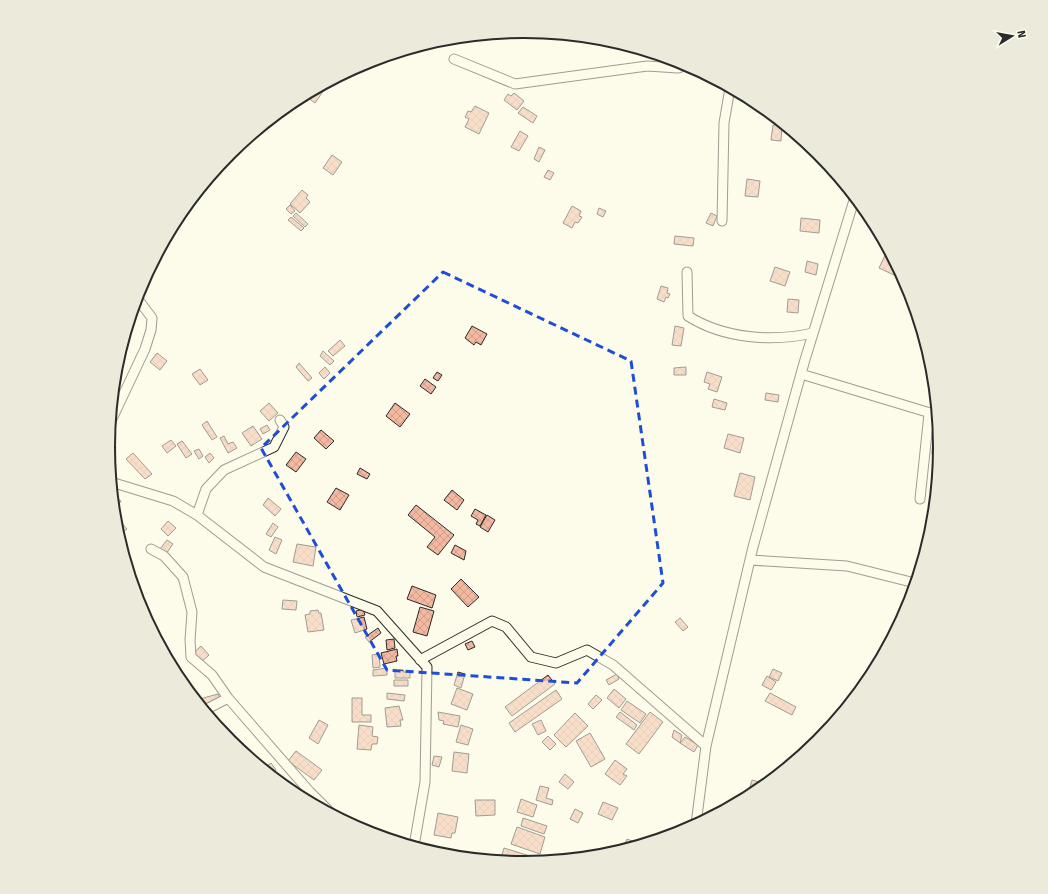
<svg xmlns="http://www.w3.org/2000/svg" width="1048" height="894" font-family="'Fira Sans',sans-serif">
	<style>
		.building { fill: url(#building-cross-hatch); stroke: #2b2b2b }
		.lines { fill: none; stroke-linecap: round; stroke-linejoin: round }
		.street-casing { stroke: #2b2b2b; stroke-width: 11 }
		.street { stroke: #fdfbea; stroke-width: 9 }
		.marked { fill: none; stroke: #1d4ed8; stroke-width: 3; stroke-dasharray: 8 5; stroke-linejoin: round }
		.rim { fill: none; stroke: #2b2b2b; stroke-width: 2 }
	</style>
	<defs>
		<pattern id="building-cross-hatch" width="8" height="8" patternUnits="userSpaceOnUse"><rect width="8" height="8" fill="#f2b8a0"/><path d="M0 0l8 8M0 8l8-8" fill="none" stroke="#d09e8a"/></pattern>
	</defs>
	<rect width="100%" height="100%" fill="#fdfbea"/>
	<path class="building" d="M319,87l5,3 -9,13 -11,-8z
		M514,93l10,8 -7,9 -13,-10 4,-6 3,2z
		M475,106l14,7 -10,21 -14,-7 4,-8 -4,-2 3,-6 3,1z
		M523,107l14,9 -4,7 -15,-10z
		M773,125h9l-1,16 -10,-1z
		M520,131l8,5 -9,15 -8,-4z
		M539,147l6,3 -6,12 -5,-3z
		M332,155l10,7 -9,13 -10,-7z
		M548,170l6,3 -4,7 -6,-3z
		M747,179l13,2 -2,16 -13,-1z
		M302,190l6,5 -2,3 4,4 -10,11 -10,-9z
		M290,205l5,6 -4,3 -5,-5z
		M572,206l9,5 -2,5 3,1 -4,6 -3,-1 -3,6 -9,-5z
		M599,208l7,3 -3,6 -6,-3z
		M296,213l12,11 -3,3 -12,-11z
		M711,213l6,3 -4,10 -7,-3z
		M291,217l13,11 -3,3 -13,-11z
		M801,218l19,2 -1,13 -19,-2z
		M675,236l19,2 -1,8 -19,-2z
		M888,249l11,21 -3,6 -17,-8z
		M807,261l11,3 -2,11 -11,-3z
		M775,267l15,5 -5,14 -15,-5z
		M661,286l7,2 -1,5 3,1 -2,4 -2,-1 -2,5 -7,-3z
		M788,299l11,1 -1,13 -11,-1z
		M472,326l15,8 -6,11 -5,-3 -2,3 -9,-7z
		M675,326l9,2 -3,18 -9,-1z
		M340,340l5,6 -12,10 -5,-5z
		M323,351l11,10 -4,4 -10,-9z
		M157,353l10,8 -7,9 -10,-8z
		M299,363l13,15 -4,3 -12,-14z
		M325,367l5,6 -6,6 -5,-6z
		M686,367v8h-12v-7z
		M200,369l8,11 -8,5 -8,-11z
		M437,372l5,3 -4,6 -5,-3z
		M707,372l15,5 -5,15 -9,-3 2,-5 -6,-2z
		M425,379l11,8 -5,7 -11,-8z
		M766,393l13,2 -1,7 -13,-2z
		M714,399l13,4 -2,7 -13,-3z
		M269,403l9,10 -9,8 -9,-10z
		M395,403l15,11 -10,13 -14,-11z
		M207,421l10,16 -5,3 -10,-15z
		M267,425l3,5 -7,4 -3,-5z
		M253,426l9,13 -11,7 -9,-13z
		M321,430l13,11 -8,8 -12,-11z
		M728,434l16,4 -4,15 -16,-5z
		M224,436l4,8 5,-2 4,6 -9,5 -8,-15z
		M933,436h6v18h-7z
		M171,440l5,6 -9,7 -5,-7z
		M182,441l10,13 -6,4 -9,-14z
		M108,445l8,2 -2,7 -5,-2z
		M199,449l4,7 -4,3 -5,-8z
		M296,452l10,7 -10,13 -10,-7z
		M133,453l19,21 -7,5 -19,-20z
		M210,453l4,5 -5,5 -4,-6z
		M360,468l10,6 -3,5 -10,-5z
		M740,473l15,4 -5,23 -16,-4z
		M336,488l13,7 -9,15 -13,-8z
		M452,490l12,10 -7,10 -13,-10z
		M113,496l8,5 -7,11z
		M268,498l13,11 -6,7 -12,-11z
		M416,505l38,30 -16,20 -11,-8 8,-10 -27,-22z
		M475,509l11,6 -6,11 -4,-2 2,-4 -7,-4z
		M487,515l8,5 -7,12 -8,-5z
		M120,521l7,8 -9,7 -2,-12z
		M168,521l8,7 -8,8 -7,-7z
		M273,523l5,4 -7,10 -5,-3z
		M275,537l7,3 -6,14 -7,-4z
		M167,540l6,4 -7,10 -6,-5z
		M297,544l19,3 -3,19 -20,-4z
		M455,545l11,6 -2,9 -13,-7z
		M461,579l18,18 -11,10 -17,-18z
		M412,586l24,9 -4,13 -25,-9z
		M283,600l14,1 -1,9 -14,-1z
		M420,607l14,4 -7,25 -14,-4z
		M363,609l2,6 -8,2 -1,-6z
		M318,610l1,3h2l3,17 -16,2 -3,-17 5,-1v-3z
		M364,617l3,12 -12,4 -4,-13z
		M680,618l8,9 -5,4 -8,-9z
		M378,628l3,5 -12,9 -4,-5z
		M394,639l1,9 -8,2 -1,-10z
		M472,641l3,6 -7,3 -3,-6z
		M201,646l8,9 -9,8 -8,-9z
		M397,649l1,7h-2l1,5 -13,3 -3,-11z
		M379,654l1,13 -7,1 -1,-13z
		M387,668v7l-14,1v-6z
		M773,669l9,4 -4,8 -9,-4z
		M403,670v2h7v6h-15v-7z
		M458,672l7,2 -4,14 -7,-3z
		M617,674l2,5 -10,6 -3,-5z
		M548,675l7,9 -43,32 -7,-9z
		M767,676l9,6 -5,8 -9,-5z
		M394,680h14v6h-14z
		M457,688l16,6 -6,16 -16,-6z
		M614,689l12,10 -7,9 -12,-10z
		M556,690l6,9 -47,33 -6,-9z
		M387,693l18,2 -1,6 -17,-2z
		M770,693l26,14 -4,8 -27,-14z
		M218,694l3,7 -19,6 -6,-7z
		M596,695l6,5 -9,9 -5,-5z
		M352,698h10v17h9v7h-19z
		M627,701l19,13 -6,9 -19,-13z
		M399,706l4,14h-3l1,6 -14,1 -2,-19z
		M438,712l22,4 -2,11 -15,-3 1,-3 -5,-1z
		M620,712l17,13 -3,5 -18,-13z
		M650,712l13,10 -24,32 -13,-10z
		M575,713l13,13 -22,21 -12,-12z
		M319,720l9,5 -10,19 -9,-6z
		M541,720l5,11 -8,4 -6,-11z
		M359,725l14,2 -1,9 6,1 -1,7h-5l-1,6 -14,-1z
		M461,725l12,4 -5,16 -12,-3z
		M674,730l8,5 -2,8 -8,-6z
		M590,733l15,26 -14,8 -15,-26z
		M548,736l8,8 -6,6 -8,-8z
		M685,737l13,8 -4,7 -14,-9z
		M243,743l3,7 -2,1 1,2 -9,-7z
		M296,751l26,19 -8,10 -26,-19z
		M454,752l15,2 -2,19 -15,-2z
		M434,756l8,1 -3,10 -7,-2z
		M615,760l12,9 -4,5 4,2 -7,9 -15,-11z
		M271,763l5,7 -6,4 -7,-5z
		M565,774l9,8 -6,7 -9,-7z
		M752,780l14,4 -10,8 -7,-2z
		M540,786l9,2 -3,10 7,2 -1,5 -16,-5z
		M521,799l16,6 -4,12 -16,-5z
		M475,800h20v15l-19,1z
		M603,802l15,6 -6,12 -14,-6z
		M575,809l8,4 -5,10 -8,-4z
		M438,813l20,4 -3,16h-3l-1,5 -17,-3z
		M523,818l24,8 -3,8 -23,-8z
		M517,827l28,10 -5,17 -29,-10z
		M627,839l13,5 -12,4 -4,-2z
		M504,848l29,9 -1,5h-21l-10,-4z"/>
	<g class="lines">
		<defs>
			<path id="street" d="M454,59l61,25 132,-18 31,2 9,-3
				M722,221l2,-98 6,-35
				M687,272l1,44c36,23 85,26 125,17
				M801,374l136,41
				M111,421l34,-72 6,-19 1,-12 -15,-20
				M111,482l62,19 24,14 67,52 113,44 50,56 -2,115 -11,64
				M920,499l9,-85
				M197,515l9,-26 18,-19 50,-23 10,-20 -4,-7
				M151,549l13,7 19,21 9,35 -2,28 1,17 21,18 16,23
				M750,560l97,6 68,17
				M420,660l72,-39 14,6 25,30 25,6 31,-13 26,15 93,81
				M205,710l23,-12 81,93 22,22
				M696,824l10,-78 47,-199 51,-184 51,-166"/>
		</defs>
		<use href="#street" class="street-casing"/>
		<use href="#street" class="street"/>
	</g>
	<path d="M0 0H1048V894H0ZM443,272l188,89 32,222 -86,100 -190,-13 -126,-222z" fill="#fdfbea" fill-opacity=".55" fill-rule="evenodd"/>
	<path class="marked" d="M443,272l188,89 32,222 -86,100 -190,-13 -126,-222z"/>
	<path d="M0 0H1048V894H0ZM115 447a409 409 0 1 1 818 0a409 409 0 1 1-818 0Z" fill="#eceadb" fill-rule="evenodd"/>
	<path class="rim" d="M115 447a409 409 0 1 1 818 0a409 409 0 1 1-818 0Z"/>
	<g transform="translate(1012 36) rotate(79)" stroke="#fdfbea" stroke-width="3" paint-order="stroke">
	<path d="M0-3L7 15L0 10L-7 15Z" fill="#2b2b2b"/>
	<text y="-6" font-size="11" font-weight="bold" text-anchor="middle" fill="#2b2b2b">N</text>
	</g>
</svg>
